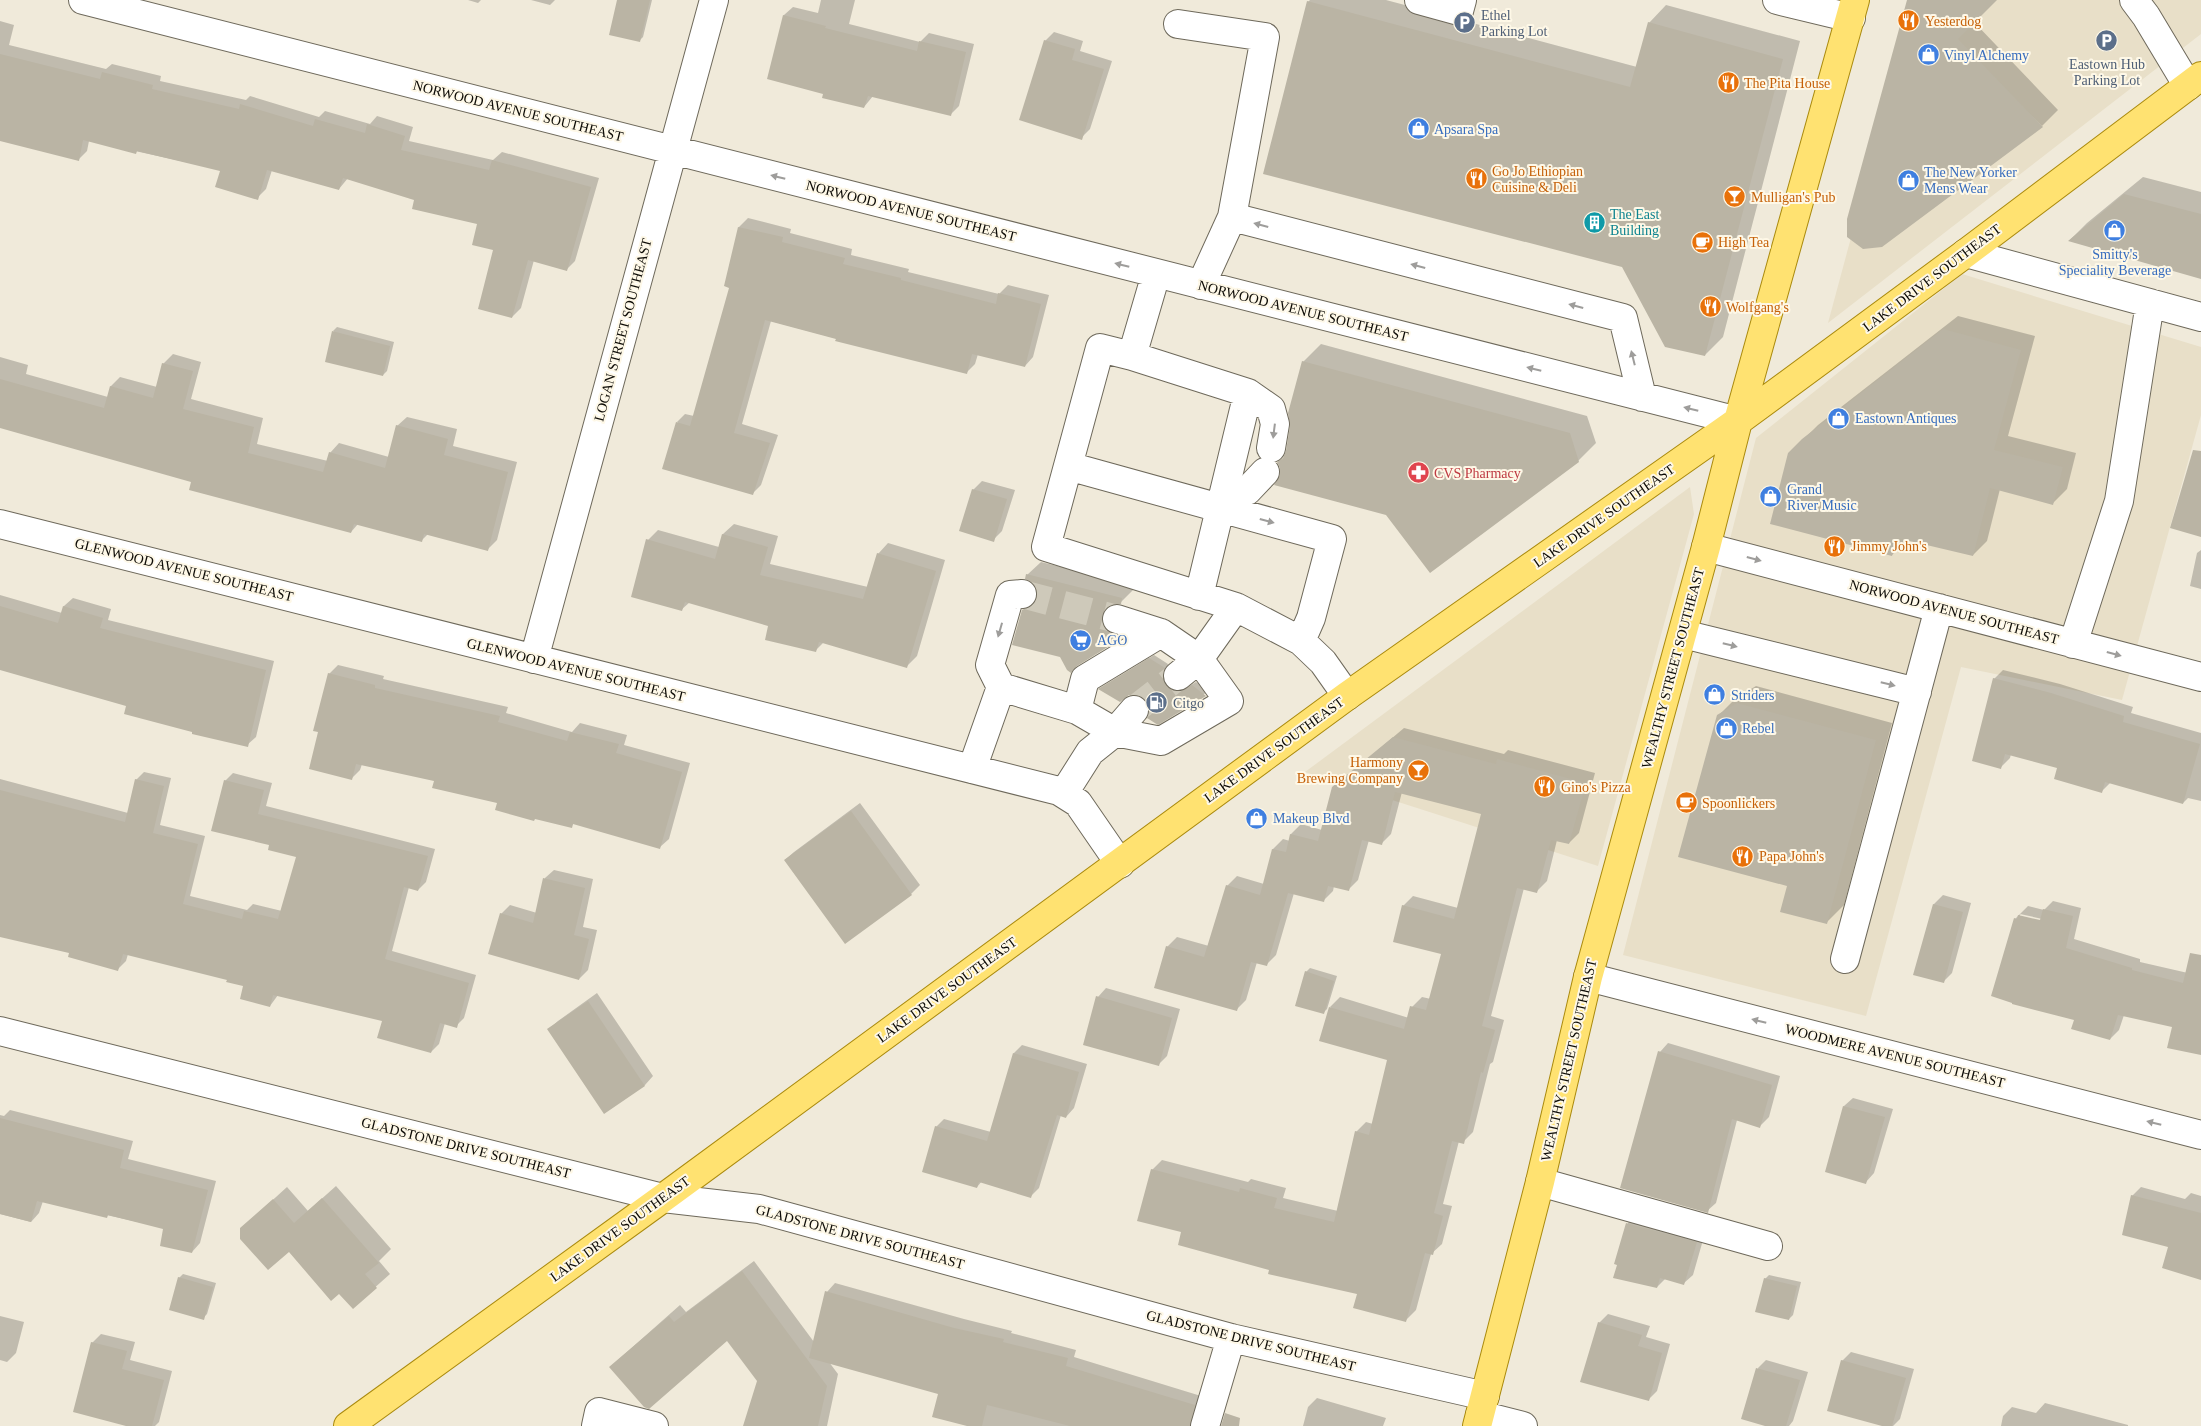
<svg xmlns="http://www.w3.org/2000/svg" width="2201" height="1426" font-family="'Times New Roman',serif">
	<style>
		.built { fill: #e8dfc8 }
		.shadow { fill: #0003; fill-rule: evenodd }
		.building { fill: #bab4a4 }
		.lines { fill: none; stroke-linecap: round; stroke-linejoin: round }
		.minor-tunnel { stroke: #cec9ba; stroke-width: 28; stroke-dasharray: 28 14; stroke-linecap: butt }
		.minor-casing { stroke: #6e695b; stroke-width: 30 }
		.major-casing { stroke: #aa8a0e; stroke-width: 30 }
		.minor { stroke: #fff; stroke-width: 28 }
		.major { stroke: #ffe271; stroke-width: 28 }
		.oneway { fill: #9e9d9b }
		.labels { text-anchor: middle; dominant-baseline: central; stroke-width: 4; stroke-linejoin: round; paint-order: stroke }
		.service-label { font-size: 14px; fill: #4e5e75; stroke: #fef8e7; text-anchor: start }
		.food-label { font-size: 14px; fill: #c56008; stroke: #fef8e7; text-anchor: start }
		.shop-label { font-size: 14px; fill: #366cbe; stroke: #fef8e7; text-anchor: start }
		.street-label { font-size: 14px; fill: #0d0b06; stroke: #fef8e7 }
		.culture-label { font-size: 14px; fill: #0d838f; stroke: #fef8e7; text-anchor: start }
		.health-label { font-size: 14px; fill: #be3a42; stroke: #fef8e7; text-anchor: start }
	</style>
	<rect width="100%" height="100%" fill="#f0eada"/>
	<path class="built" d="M1915,0h286v34l-373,289z
		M1962,274l239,73v68l-79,285 -161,-33 -95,349 -243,-61 133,-517z
		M1690,487l4,27 -96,352 -293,-94z"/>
	<path class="shadow" d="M468,0h13l-3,3z
		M531,0h24l-5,5z
		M618,0h34l-9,37 -4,4z
		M821,0h34l-6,24 71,18 9,-9 45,11 -15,62 -9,9 -77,-19 -9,11 -39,-14 -57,-15 16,-63 9,-8 25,6z
		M1310,0h76l251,67 12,-44 17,-18 134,36 -77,296 -18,18 -82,-89 -315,-264z
		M1908,0h88l-22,22 84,88 -16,16z
		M0,21l14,4 -5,20 97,24 6,-5 49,12 -1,5 86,19 4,-4 69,21 6,-6 45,13 7,-8 36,11 -4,14 84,19 9,-8 97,26 -24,83 -9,9 -32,-10 -13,48 -9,9 -17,-68 -17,-26 -62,-24 -68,-21 -9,11 -67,-19 -6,19 -9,9 -35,-28 -133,-29 -2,10 -9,9 -78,-29z
		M1054,32l29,9 -3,10 32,10 -22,68 -9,9 -36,-97z
		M2143,177l58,15v86l-131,-38 17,-17z
		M748,218l43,11 -1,4 62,16 -1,6 58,14 -1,3 91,22 9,-9 41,10 -16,62 -8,9 -47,-12 -3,10 -9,9 -195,-52 -29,103 36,11 -17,50 -9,9 -75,-72 8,-8 9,2 37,-129 -5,-2 13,-58z
		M1958,316l77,20 -27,100 68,17 -9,36 -14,14 -53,-14 -13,52 -14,14 -66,-16 -15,16 -103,-101 29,-29z
		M337,327l57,15 -7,29 -4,4 -50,-44z
		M1321,344l266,72 9,27 -18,18 -192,53 -104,-39 21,-113z
		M173,354l28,8 -10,37 72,19 -6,26 71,17 2,-8 9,-10 50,14 8,-31 10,-9 50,12 -4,17 64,16 -20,78 -9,9 -60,-15 -6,6 -64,-16 -7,8 -158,-51 -193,-54v-70l28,8 -2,9 82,23 3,-11 9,-9 37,10 6,-23z
		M982,481l33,9 -13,41 -9,9 -20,-50z
		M734,524l44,12 -8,28 98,23 10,-33 10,-11 57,17 -28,96 -10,10 -83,-24 -8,8 -46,-25 -80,-23 -9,8 -33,-70 10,-10 61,17 4,-13z
		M2201,550v39l-11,-3 7,-33z
		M1041,562l94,23 -1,4 -14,14h-5v6l17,17 -13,13 -38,23 -20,-6 -38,-46 15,-14 -2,-11 -9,-10z
		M0,595l62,18 2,-7 9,-8 38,11 -3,11 166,41 -18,76 -9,8 -53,-14 -67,-26 -127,-43z
		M1154,655l14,9 -2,10 10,13 10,1 10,-6 13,9 -51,32 -13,-26 -8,-4 -36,-4z
		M338,665l46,11 -1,3 125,28 -2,6 66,19 8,-9 47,12 -3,10 66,18 -21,76 -9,8 -86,-24 -3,3 -136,-46 -73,-16 -2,6 -9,9 -31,-48 9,-57z
		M2003,670l57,14 73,23 -2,6 70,20v68l-13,-3 -5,5 -72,-21 -9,9 -43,-24 -48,-13 -1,4 -9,9 -7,-88z
		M1756,686l136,37 -48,182 -18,18 -38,-37 -70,-170 18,-18z
		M1404,728l100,26 4,-4 87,23 -16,60 -10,10 -12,-3 -10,41 -10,10 -13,-3 -33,128 13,4 -11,42 -3,2 -17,68 -10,10 -4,-1 -16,63 9,2 -10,38 -11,10 -15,56 -10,10 -47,-26 -89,-25 -88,-38 -30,-61 10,-10 86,22 3,-3 35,9 -3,10 55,13 18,-79 10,-10 7,2 16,-65 -59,-52 10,-10 69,21 3,-11 10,-10 9,2 12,-45 -40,-48 10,-10 45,12 24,-95 -80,-21 -11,42 -10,10 -12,-4 -11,40 -10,10 -14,-4 -1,5 -10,10 -29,-8 -18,62 -10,10 -9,-3 -11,38 -10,10 -69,-63 10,-10 32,9 18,-60 10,-10 27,8 9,-35 10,-10 7,2 1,-7 10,-10 21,6 11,-42z
		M144,772l27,6 -11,47 45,11 -15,60 57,14 6,-6 29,7 15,-55 -27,-12 -45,-63 8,-8 39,10 -6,23 169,43 -9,33 -8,8 -9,-3 -17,64 84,24 -12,43 -8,8 -11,-3 -6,21 -8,8 -48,-32 -105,-25 -8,11 -25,-21 -17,-6 -100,-25 -2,7 -8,8 -47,-17 -71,-17v-156l128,34 8,-33z
		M860,803l60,82 -9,9 -66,48 -60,-82 9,-8z
		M554,870l39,9 -10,48 14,3 -9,40 -9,9 -78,-65 9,-9 27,8 8,-35z
		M1943,895l28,8 -19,70 -9,9 -28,-8 19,-70z
		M2053,901l28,7 -7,31 66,20v3l61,14v78l-27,-28 -50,-11 -5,15 -9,9 -34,-20 -61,-100 13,-13 16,4zM2020,914l27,6 -1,3 -26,-7z
		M1310,968l27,8 -10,33 -4,4 -17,-41z
		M1106,988l74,21 -13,47 -9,9 -60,-68z
		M597,993l56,83 -8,9 -40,27 -56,-83 9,-8z
		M1668,1043l112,33 -11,41 -9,9 -23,-6 -21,83 -9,8 -47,-159z
		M1022,1045l65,19 -13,44 -8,9 -5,-2 -22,73 -8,8 -49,-15 -5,6 -41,-60 8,-8 47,13 23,-79z
		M1853,1098l40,11 -19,64 -8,9 -22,-76z
		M10,1110l123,31 -5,18 88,22 -16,62 -8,9 -27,-24 -122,-27 -4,12 -8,9 -31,-8v-99l4,1z
		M336,1186l55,63 -12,12 11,13 -37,33 -13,-15 -51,-42 -47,-22 45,-41 21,24z
		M2141,1187l44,12 6,-6 10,3v82l-31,-32 -38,-50z
		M1636,1214l69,19 -12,42 -9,8 -18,-5 -9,9 -41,-23 12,-41z
		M754,1261l60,81 13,-50 8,-9 129,36 48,12 -1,2 65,17 -2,7 127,39 -8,30h-221l-33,-33 -110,-31 9,12 -11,52h-75l6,-46 -30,-41 -118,28 70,-62 6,7z
		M183,1274l33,9 -9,31 -4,4 -24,-40z
		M1769,1275l32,7 -8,33 -4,4 -24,-40z
		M1608,1314l42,12 -4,11 24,7 -13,47 -9,9 -49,-77z
		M0,1316l24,6 -8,31 -9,9 -7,-2z
		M101,1334l34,8 -5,18 42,11 -13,51 -4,4h-24l-39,-83z
		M1851,1352l63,17 -14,50 -7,7h-7l-44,-65z
		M1766,1360l42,12 -15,49 -4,5h-20l-11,-58z
		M1317,1398l69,20 -3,8h-80l5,-19z
		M2045,1403l83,22v1h-127l2,-10 9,-9 24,6z"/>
	<path class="building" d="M617,0h33l-10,42 -31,-7z
		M1907,0h90l-39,39 85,88 -161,120 -19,2 -16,-12v-18z
		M1307,1l323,86 18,-65 135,37 -78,297 -40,-9 -43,-80 -359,-93z
		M783,15l43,11 -1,2 92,23 2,-10 47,11 -15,64 -83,-20 -4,12 -42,-10 1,-4 -56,-15z
		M1044,40l31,9 -3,11 32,9 -22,71 -63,-20z
		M0,54l100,25 2,-7 51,13 -1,4 87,20 1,-5 73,22 2,-7 50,14 2,-9 38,12 -4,14 88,20 3,-10 99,27 -24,84 -39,-11 -16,58 -34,-9 15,-59 -21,-5 5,-21 -65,-15 2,-9 -71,-22 -4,12 -72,-20 -9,30 -43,-13 5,-16 -83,-20 -1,3 -53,-14 -4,21 -79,-20z
		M2124,194l77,20v65l-133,-38z
		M738,227l45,10 -1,5 63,16 -2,6 58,14v2l95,24 2,-11 43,11 -16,63 -53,-13 -5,20 -132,-33 1,-2 -71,-19 -31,113 36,10 -17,52 -91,-26 14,-47 14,4 39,-138 -5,-2z
		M1943,329l78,21 -27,100 69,17 -10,38 -63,-17 -17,68 -76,-18 -5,18 -122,-32 18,-71 14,-14z
		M332,331l58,15 -7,30 -58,-14z
		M1302,361l268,72 9,29 -149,111 -44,-58 -112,-30 6,-10v-7l-3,-6 6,-4 3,-7 4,-25 -2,-13z
		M162,363l31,8 -10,38 71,18 -6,26 75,19 6,-20 56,16 11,-43 52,14 -4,16 64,17 -20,79 -64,-17 -2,8 -68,-18 -3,9 -162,-43 2,-8 -191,-54v-49l104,29 6,-22 43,12z
		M2193,450l8,1v86l-31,-9z
		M972,489l35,10 -13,43 -35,-11z
		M722,534l46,13 -8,28 103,24 14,-46 59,18 -29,97 -88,-26 -3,10 -51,-12 3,-14 -83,-24 -3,9 -51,-14 15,-58 69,20z
		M1026,574l96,24 -1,6h-8l-6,3 -5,8v8l3,6 14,11 -42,26 -6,7 -4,-3 -7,-13 -48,-12 10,-35 8,-3 6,-7 2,-7 -3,-7 -10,-7z
		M0,606l58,17 5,-17 40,12 -3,10 166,42 -18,77 -56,-13v-2l-68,-18 2,-8 -126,-36z
		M1149,658l16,10 -2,11 3,6 6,5 9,1 11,-6 14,11 -48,29 -11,-7 2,-6v-7l-5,-7 -8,-3h-7l-9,7 -22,-13z
		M328,673l47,12v3l125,28 -2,6 69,19 3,-9 49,12 -3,9 66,19 -22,77 -87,-25 -1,4 -37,-9 -1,2 -39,-11 2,-7 -65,-15 2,-7 -78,-17 -4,16 -43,-11 9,-37 -5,-1z
		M1993,678l58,15 73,23 -1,6 77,22 -17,60 -78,-22 -3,11 -48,-14 3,-11 -52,-14 -4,15 -29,-8z
		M1737,703l139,37 -49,184 -47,-12 7,-26 -109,-29 39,-142z
		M1393,737l103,27 1,-5 89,24 -17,61 -18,-4 -14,53 -20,-5 -35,138 13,4 -12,43 -2,-1 -17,72 -12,-3 -18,72 9,3 -10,39 -8,-2 -19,69 -53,-14 4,-14 -89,-20 1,-4 -91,-25 3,-13 -44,-11 14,-52 88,23 1,-4 37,10 -3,10 60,14 21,-91 14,4 18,-75 -68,-19 10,-34 75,22 6,-23 16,4 15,-56 -48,-12 9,-37 52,14 27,-105 -86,-22 -13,53 -20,-5 -13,51 -21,-5 -4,16 -36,-9 -21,73 -16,-4 -14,49 -83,-23 12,-42 38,11 22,-72 34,10 12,-46 14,3 4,-18 28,7 14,-54z
		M135,779l29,7 -11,47 45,11 -15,60 59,15 2,-8 34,8 18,-62 -28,-7 1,-5 -58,-14 13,-51 40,10 -6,24 170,42 -10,35 -14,-4 -19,72 84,24 -12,45 -17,-5 -9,30 -54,-15 5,-17 -109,-26 -3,12 -30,-8 3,-13 -17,-4 1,-2 -104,-26 -5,17 -50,-14 1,-4 -69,-16v-147l125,32z
		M851,811l61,84 -67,49 -61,-84z
		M543,878l42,10 -11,47 15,4 -10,41 -91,-26 12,-41 33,10z
		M1933,904l30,8 -19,71 -31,-8z
		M2043,909l30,7 -7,32 66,20v2l51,13 7,-30 11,2v100l-34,-7 5,-21 -54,-12 -8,25 -39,-11 3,-9 -62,-16v-1l-21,-7 23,-78 3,1 1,-4 22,5z
		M1305,971l29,10 -10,33 -29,-8z
		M1096,996l76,22 -13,48 -76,-21z
		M588,1001l57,85 -41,28 -57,-85z
		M1658,1051l114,34 -12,43 -28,-9 -24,94 -88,-25z
		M1013,1053l66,19 -13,46 -9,-3 -26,83 -52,-16 -2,6 -55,-16 13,-46 52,15z
		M1843,1106l42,11 -19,67 -41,-12z
		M0,1118l124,32 -4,18 88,22 -16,63 -32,-7 3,-17 -55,-14 -1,3 -70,-17 -6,21 -31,-8z
		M2131,1195l70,18v67l-39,-12 6,-21 -46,-12z
		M322,1198l57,65 -14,11 12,14 -24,21 -14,-15 -8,7 -42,-49 -21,18 -28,-31v-11l33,-29 21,24z
		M1626,1223l71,19 -13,43 -24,-7 -3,10 -44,-10 4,-13 -3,-1z
		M742,1271l85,115 -9,40h-75l14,-45 -30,-40 -78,68 -5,-2 -35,-40 60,-51 5,6z
		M178,1277l35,10 -9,33 -35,-10z
		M1764,1278l33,8 -8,34 -34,-8z
		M825,1291l129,37 50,11 -1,3 65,16 -2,8 129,39 -5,21h-120l-83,-21 -5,21h-15l-35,-9 6,-23 -129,-36z
		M1598,1322l44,13 -4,11 24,7 -13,48 -69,-19z
		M91,1342l36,9 -5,18 42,11 -12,46h-26l-53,-14z
		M1841,1360l65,18 -14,48h-10l-55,-15z
		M1756,1368l44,12 -14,46h-21l-24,-7z
		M1225,1413l15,5 -1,8h-18z"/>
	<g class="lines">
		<path class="minor-tunnel" d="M1022,594l95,25
			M1134,710l44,-34"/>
		<defs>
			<path id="minor" d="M83,0l1655,421
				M1419,0l40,11 3,-11
				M1777,0l74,18
				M2134,0l12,16 42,70
				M1178,24l87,13 -33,180 -31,68
				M1232,217l391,101 19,79
				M1966,253l235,64
				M1156,274l-24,82 -32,-8 -54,199 190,60 65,34 22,21 24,34
				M1132,356l116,37 -49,203
				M1248,393l23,16 4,15 -4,24
				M1068,466l264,73 -21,79 -10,23
				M1223,497l24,-6 18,-19
				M0,524l1059,267 19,12 42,61
				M1706,547l495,130
				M1022,594l-12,1 -20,70 11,22 76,23
				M1117,619l44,14
				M1683,634l234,58
				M2073,644l46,-143 31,-198
				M534,659l180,-659
				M1134,710l-19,22 -38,-22 8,-31 76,-46 38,26 -21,17
				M972,769l29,-82
				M1064,793l26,-41 25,-20 46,9 68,-40 -30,-42 37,-52
				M1845,959l94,-351
				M1588,977l613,158
				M0,1031l663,167 96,11 472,129 254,58
				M1540,1182l228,64
				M1480,1415l43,11
				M596,1426l3,-14 55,14
				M1205,1426l26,-88"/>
			<path id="major" d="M348,1426l315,-228 684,-502 391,-275 228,-168 235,-177
				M1477,1426l63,-244 48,-205 118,-430 32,-126 117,-421"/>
		</defs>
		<use href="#minor" class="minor-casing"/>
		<use href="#major" class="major-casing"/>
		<use href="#minor" class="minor"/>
		<use href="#major" class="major"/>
	</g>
	<defs><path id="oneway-solid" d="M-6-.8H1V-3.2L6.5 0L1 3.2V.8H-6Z" transform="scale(1.25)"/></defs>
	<g class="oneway">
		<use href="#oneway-solid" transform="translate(778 177) rotate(-166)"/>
		<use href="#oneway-solid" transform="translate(1261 225) rotate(-165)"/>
		<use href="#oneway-solid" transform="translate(1122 265) rotate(-166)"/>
		<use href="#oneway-solid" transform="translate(1418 266) rotate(-165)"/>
		<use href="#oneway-solid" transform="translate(1576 306) rotate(-165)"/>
		<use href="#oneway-solid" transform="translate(1633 358) rotate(-104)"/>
		<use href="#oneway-solid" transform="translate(1534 369) rotate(-166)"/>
		<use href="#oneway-solid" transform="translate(1691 409) rotate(-166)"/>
		<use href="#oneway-solid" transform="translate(1274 431) rotate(97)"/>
		<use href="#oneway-solid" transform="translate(1267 521) rotate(15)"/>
		<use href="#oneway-solid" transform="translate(1754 559) rotate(15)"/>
		<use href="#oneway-solid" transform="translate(1000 630) rotate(106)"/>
		<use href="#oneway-solid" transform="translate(1730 645) rotate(14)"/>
		<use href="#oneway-solid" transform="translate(2114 654) rotate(15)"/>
		<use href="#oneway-solid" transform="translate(1888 684) rotate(14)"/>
		<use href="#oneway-solid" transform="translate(1759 1021) rotate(-166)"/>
		<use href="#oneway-solid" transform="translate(2154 1123) rotate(-166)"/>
	</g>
	<defs>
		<symbol id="restaurant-disc" viewBox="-11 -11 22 22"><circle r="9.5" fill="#e8710a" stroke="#fef8e7"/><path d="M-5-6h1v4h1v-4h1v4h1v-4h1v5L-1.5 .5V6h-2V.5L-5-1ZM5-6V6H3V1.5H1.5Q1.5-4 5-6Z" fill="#fff"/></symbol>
		<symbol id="parking-disc" viewBox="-11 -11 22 22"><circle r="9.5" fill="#5c6f8a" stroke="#fef8e7"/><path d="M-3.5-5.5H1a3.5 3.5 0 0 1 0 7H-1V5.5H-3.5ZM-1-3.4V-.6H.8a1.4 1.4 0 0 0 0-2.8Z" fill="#fff"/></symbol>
		<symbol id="shop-disc" viewBox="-11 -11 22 22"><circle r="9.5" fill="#3f7fe0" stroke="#fef8e7"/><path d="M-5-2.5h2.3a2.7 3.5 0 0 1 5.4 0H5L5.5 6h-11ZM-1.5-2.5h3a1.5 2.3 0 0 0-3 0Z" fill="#fff"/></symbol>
		<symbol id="bar-disc" viewBox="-11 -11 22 22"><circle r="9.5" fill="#e8710a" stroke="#fef8e7"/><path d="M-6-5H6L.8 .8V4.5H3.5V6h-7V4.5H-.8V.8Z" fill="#fff"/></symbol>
		<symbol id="building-disc" viewBox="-11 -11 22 22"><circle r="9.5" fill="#0f9aa8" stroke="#fef8e7"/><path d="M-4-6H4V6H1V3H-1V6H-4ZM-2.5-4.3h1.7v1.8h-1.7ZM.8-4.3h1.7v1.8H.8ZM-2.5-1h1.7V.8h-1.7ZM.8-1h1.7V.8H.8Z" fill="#fff"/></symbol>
		<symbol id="cafe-disc" viewBox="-11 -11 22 22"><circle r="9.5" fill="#e8710a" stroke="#fef8e7"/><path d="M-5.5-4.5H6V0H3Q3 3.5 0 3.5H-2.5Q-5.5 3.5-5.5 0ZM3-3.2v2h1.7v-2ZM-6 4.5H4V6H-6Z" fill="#fff"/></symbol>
		<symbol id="pharmacy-disc" viewBox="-11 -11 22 22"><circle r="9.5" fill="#e0444e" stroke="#fef8e7"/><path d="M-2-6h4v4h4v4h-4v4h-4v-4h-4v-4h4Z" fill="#fff"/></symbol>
		<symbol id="supermarket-disc" viewBox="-11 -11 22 22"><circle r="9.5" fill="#3f7fe0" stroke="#fef8e7"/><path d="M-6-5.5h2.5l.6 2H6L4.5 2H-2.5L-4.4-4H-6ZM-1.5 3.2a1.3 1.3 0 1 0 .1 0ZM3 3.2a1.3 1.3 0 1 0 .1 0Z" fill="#fff"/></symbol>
		<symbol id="fuel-disc" viewBox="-11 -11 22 22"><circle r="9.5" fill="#5c6f8a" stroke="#fef8e7"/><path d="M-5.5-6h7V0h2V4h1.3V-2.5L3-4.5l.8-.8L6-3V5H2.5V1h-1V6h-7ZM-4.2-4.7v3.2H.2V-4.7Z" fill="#fff"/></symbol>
	</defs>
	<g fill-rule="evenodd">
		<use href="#restaurant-disc" x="1896" y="8" width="25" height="25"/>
		<use href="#parking-disc" x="1452" y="10" width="25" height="25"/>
		<use href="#parking-disc" x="2094" y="28" width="25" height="25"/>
		<use href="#shop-disc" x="1916" y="42" width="25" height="25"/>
		<use href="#restaurant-disc" x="1716" y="70" width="25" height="25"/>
		<use href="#shop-disc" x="1406" y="116" width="25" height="25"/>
		<use href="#restaurant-disc" x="1464" y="166" width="25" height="25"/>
		<use href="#shop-disc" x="1896" y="168" width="25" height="25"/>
		<use href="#bar-disc" x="1722" y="184" width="25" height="25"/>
		<use href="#building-disc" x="1582" y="210" width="25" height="25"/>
		<use href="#shop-disc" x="2102" y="218" width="25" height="25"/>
		<use href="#cafe-disc" x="1690" y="230" width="25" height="25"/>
		<use href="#restaurant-disc" x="1698" y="294" width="25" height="25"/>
		<use href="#shop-disc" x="1826" y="406" width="25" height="25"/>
		<use href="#pharmacy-disc" x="1406" y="460" width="25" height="25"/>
		<use href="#shop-disc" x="1758" y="484" width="25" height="25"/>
		<use href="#restaurant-disc" x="1822" y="534" width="25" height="25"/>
		<use href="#supermarket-disc" x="1068" y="628" width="25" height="25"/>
		<use href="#shop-disc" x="1702" y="682" width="25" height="25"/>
		<use href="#fuel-disc" x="1144" y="690" width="25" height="25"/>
		<use href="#shop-disc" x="1714" y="716" width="25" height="25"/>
		<use href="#bar-disc" x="1406" y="758" width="25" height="25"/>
		<use href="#restaurant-disc" x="1532" y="774" width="25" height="25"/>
		<use href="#cafe-disc" x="1674" y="790" width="25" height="25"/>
		<use href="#shop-disc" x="1244" y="806" width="25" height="25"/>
		<use href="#restaurant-disc" x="1730" y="844" width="25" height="25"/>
	</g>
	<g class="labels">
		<g class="service-label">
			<text x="1481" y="15">Ethel<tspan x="1481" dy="16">Parking Lot</tspan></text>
			<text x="2107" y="64" text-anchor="middle">Eastown Hub<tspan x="2107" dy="16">Parking Lot</tspan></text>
			<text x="1173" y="703">Citgo</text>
		</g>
		<g class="food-label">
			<text x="1925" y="21">Yesterdog</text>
			<text x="1744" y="83">The Pita House</text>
			<text x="1492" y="171">Go Jo Ethiopian<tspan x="1492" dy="16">Cuisine &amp; Deli</tspan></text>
			<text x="1751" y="197">Mulligan's Pub</text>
			<text x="1718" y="242">High Tea</text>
			<text x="1726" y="307">Wolfgang's</text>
			<text x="1851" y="546">Jimmy John's</text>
			<text x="1403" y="762" text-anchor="end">Harmony<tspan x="1403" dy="16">Brewing Company</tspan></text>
			<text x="1561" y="787">Gino's Pizza</text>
			<text x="1702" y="803">Spoonlickers</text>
			<text x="1759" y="856">Papa John's</text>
		</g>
		<g class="shop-label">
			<text x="1944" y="55">Vinyl Alchemy</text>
			<text x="1434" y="129">Apsara Spa</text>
			<text x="1924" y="172">The New Yorker<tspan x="1924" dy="16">Mens Wear</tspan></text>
			<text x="2115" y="254" text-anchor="middle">Smitty's<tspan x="2115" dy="16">Speciality Beverage</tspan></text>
			<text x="1855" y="418">Eastown Antiques</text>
			<text x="1787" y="489">Grand<tspan x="1787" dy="16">River Music</tspan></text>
			<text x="1097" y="640">AGO</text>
			<text x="1731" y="695">Striders</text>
			<text x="1742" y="728">Rebel</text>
			<text x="1273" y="818">Makeup Blvd</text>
		</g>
		<g class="street-label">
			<text transform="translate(518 111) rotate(14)">NORWOOD AVENUE SOUTHEAST</text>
			<text transform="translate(911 211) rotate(14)">NORWOOD AVENUE SOUTHEAST</text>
			<text transform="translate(1932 278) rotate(-37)">LAKE DRIVE SOUTHEAST</text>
			<text transform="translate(1303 311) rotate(14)">NORWOOD AVENUE SOUTHEAST</text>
			<text transform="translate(623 330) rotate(-75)">LOGAN STREET SOUTHEAST</text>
			<text transform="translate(1604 516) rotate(-35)">LAKE DRIVE SOUTHEAST</text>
			<text transform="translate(184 570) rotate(14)">GLENWOOD AVENUE SOUTHEAST</text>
			<text transform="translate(1954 612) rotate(15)">NORWOOD AVENUE SOUTHEAST</text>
			<text transform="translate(1673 668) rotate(-75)">WEALTHY STREET SOUTHEAST</text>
			<text transform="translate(576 670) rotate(14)">GLENWOOD AVENUE SOUTHEAST</text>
			<text transform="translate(1274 750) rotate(-36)">LAKE DRIVE SOUTHEAST</text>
			<text transform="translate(947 990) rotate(-36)">LAKE DRIVE SOUTHEAST</text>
			<text transform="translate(1895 1056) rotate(14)">WOODMERE AVENUE SOUTHEAST</text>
			<text transform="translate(1569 1060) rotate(-77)">WEALTHY STREET SOUTHEAST</text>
			<text transform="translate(466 1148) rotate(14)">GLADSTONE DRIVE SOUTHEAST</text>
			<text transform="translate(620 1229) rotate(-36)">LAKE DRIVE SOUTHEAST</text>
			<text transform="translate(860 1237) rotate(15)">GLADSTONE DRIVE SOUTHEAST</text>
			<text transform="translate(1251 1341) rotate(14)">GLADSTONE DRIVE SOUTHEAST</text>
		</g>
		<g class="culture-label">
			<text x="1610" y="214">The East<tspan x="1610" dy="16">Building</tspan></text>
		</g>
		<g class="health-label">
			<text x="1434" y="473">CVS Pharmacy</text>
		</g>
	</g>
</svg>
